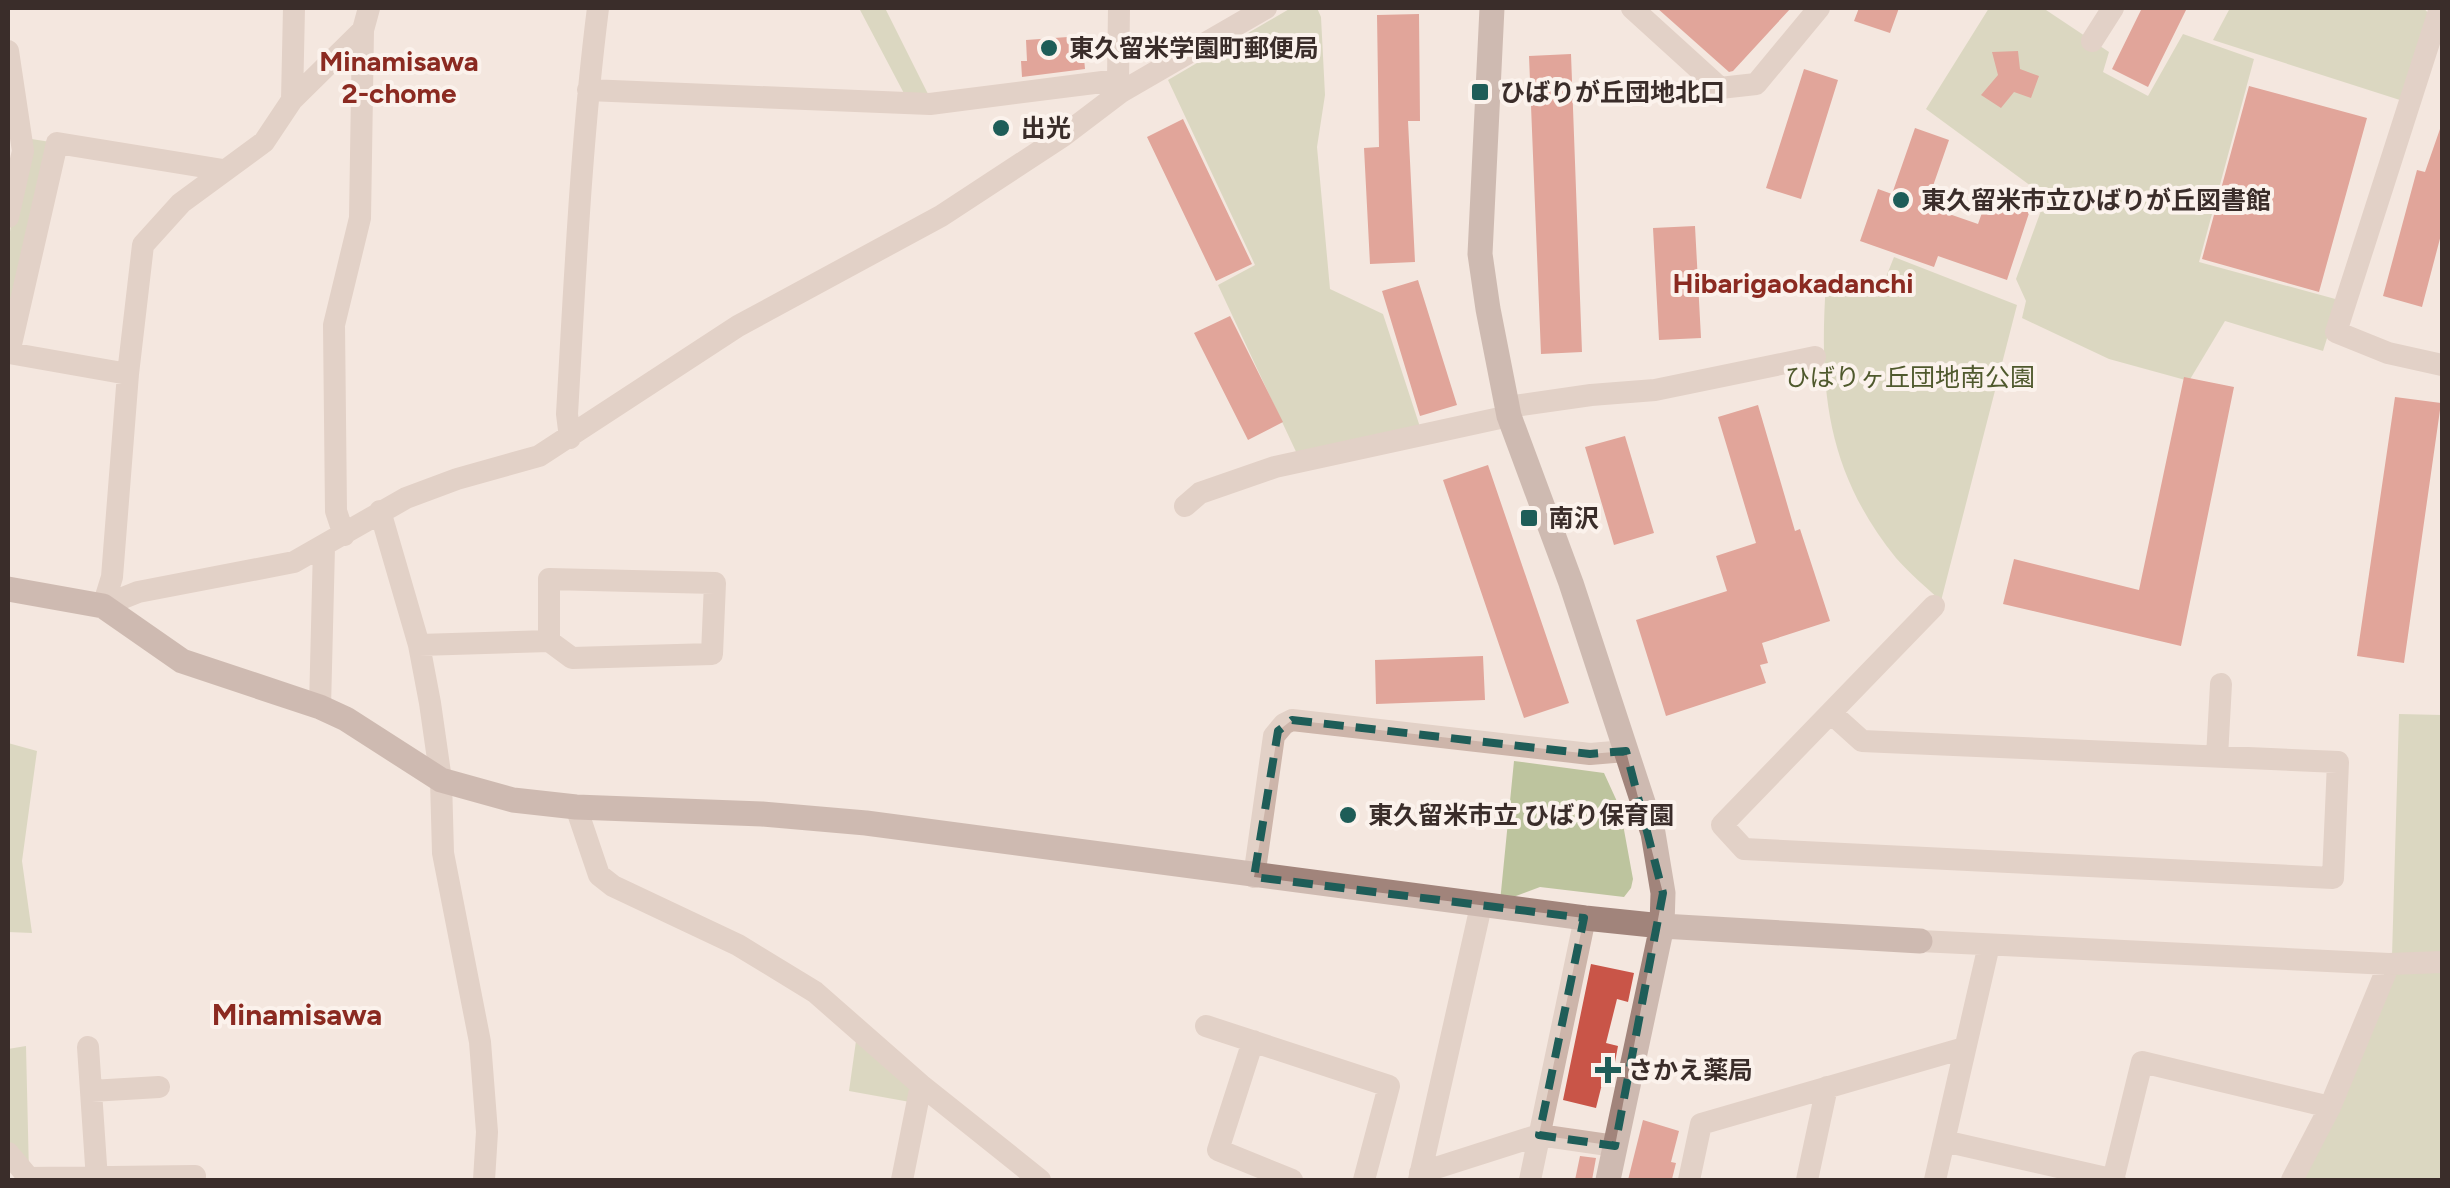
<svg xmlns="http://www.w3.org/2000/svg" width="2450" height="1188" font-family="Figtree,'Noto Sans JP',sans-serif">
	<style>
		.green { fill: #bdc49e }
		.building { fill: #c95548 }
		.lines { fill: none; stroke-linecap: round; stroke-linejoin: round }
		.street { stroke: #cdb5aa; stroke-width: 22 }
		.secondary { stroke: #a1847b; stroke-width: 25 }
		.marked { fill: none; stroke: #1e5d58; stroke-width: 8; stroke-dasharray: 20 12; stroke-linejoin: round }
		.poi-dot { fill: #1e5d58; stroke: #fbf2ec; stroke-width: 4 }
		.labels { text-anchor: middle; dominant-baseline: central; stroke-width: 8; stroke-linejoin: round; paint-order: stroke }
		.poi-label { font-size: 25px; font-weight: bold; fill: #3a2d2a; stroke: #fbf2ec; text-anchor: start }
		.park-label { font-size: 25px; fill: #4f592d; stroke: #fbf2ec }
		.neighbourhood-label { font-size: 28px; font-weight: bold; fill: #8b2a21; stroke: #fbf2ec }
		.quarter-label { font-size: 30px; font-weight: bold; fill: #8b2a21; stroke: #fbf2ec }
	</style>
	<rect width="100%" height="100%" fill="#f4e7df"/>
	<path class="green" d="M859,8h26l47,94 -24,-1z
		M1291,8h26l4,9 4,78 -8,52 13,142 53,25 38,116 -123,26 -80,-171 37,-20 -87,-185z
		M1989,8h54l66,44 -6,20 45,24 35,-62 71,25 -55,203 140,38 -16,51 -98,-30 -36,60 -80,-22 -87,-41 4,-17 -10,-22 30,-82 -120,-88z
		M2230,8h193l8,7 -28,86 -190,-61z
		M25,138l32,5 -49,210v-109z
		M1894,257l123,48 -76,296c-15,-14 -32,-28 -45,-43 -70,-87 -77,-169 -70,-276l52,15z
		M2399,714l43,1v242l-50,-1z
		M8,743l29,8 -15,110 10,72 -24,-1z
		M1514,761l90,12 16,35 13,71 -2,9 -7,9 -84,-10 -40,15z
		M2389,964l53,3v213h-153z
		M856,1041l57,49 -3,12 -61,-11z
		M26,1046l3,128 -21,-26v-99z"/>
	<path class="building" d="M1657,8h134l-58,63 -4,1z
		M1859,8h40l-9,25 -36,-12z
		M2142,8h45l-39,79 -36,-18z
		M1419,14l1,107h-12l7,141 -45,2 -6,-116 15,-1 -2,-132z
		M1082,36l3,33 -63,8 -1,-16h6l-1,-21z
		M2018,51l2,18 19,7 -8,22 -17,-6 -13,16 -20,-13 17,-20 -6,-23z
		M1571,54l11,298 -41,2 -12,-298z
		M1804,69l34,11 -37,119 -35,-11z
		M2249,86l118,32 -48,174 -117,-33z
		M1183,119l69,145 -36,17 -69,-144z
		M1915,128l34,12 -23,66 52,18 12,-34 42,14 -25,76 -69,-24 -4,11 -74,-26 18,-52 14,5z
		M2440,129l2,1v101l-20,76 -39,-11 34,-126 8,2z
		M1695,226l6,112 -42,2 -6,-112z
		M1418,280l39,125 -37,11 -38,-125z
		M1230,316l53,106 -35,18 -54,-107z
		M2184,377l50,10 -53,259 -178,-42 11,-45 125,31z
		M2395,397l46,6 -37,260 -47,-7z
		M1758,405l37,126 5,-2 30,92 -68,22 6,20 -8,2 6,18 -100,33 -30,-96 91,-29 -11,-35 40,-13 -38,-126z
		M1625,436l29,97 -40,12 -29,-98z
		M1488,465l81,238 -45,15 -81,-238z
		M1483,656l2,44 -109,4 -1,-44z
		M1591,964l43,9 -6,29 -11,-3 -11,44 12,3 -6,32 -8,-2 -8,32 -33,-8z
		M1643,1120l36,11 -8,31 5,1 -4,16 -44,1z
		M1580,1156l16,2 -4,22h-17z"/>
	<g class="lines">
		<path class="street" d="M1119,8l-1,72 3,12
			M1632,8l88,80 36,-4 63,-76
			M2440,8l-104,324 52,21 54,12
			M2092,41l21,-33
			M8,51l15,100 -15,66
			M588,90l342,14 188,-24
			M292,100l2,-92
			M128,374l-119,-21 48,-210 166,27
			M1507,407l84,-12 64,-5 160,-33
			M570,438l-3,-24c8,-136 14,-272 31,-406
			M1185,506l15,-13 75,-26 234,-51
			M380,511l39,134 11,58 11,77 2,73 37,189 7,90 -3,48
			M344,535l-8,-24 -2,-186 26,-107 3,-188 6,-22
			M103,606l35,-14 156,-30 112,-64 51,-19 82,-23 199,-130 203,-110 122,-80 58,-44 145,-84
			M103,606l9,-29 16,-203 15,-129 38,-42 83,-61 28,-42 71,-70
			M419,645l130,-4v-62l166,4 -3,71 -140,4 -23,-17
			M320,707l4,-160
			M1831,713l31,28 476,21 -5,116 -589,-29 -22,-24 212,-219
			M2217,757l4,-73
			M576,807l23,68 14,11 125,59 77,47 106,93 119,95
			M1254,877l20,-141 10,-12 8,-4 298,34 36,-3
			M1920,941l469,23 53,-2
			M1206,1026l183,60 -25,94
			M1253,1041l-35,109 74,30
			M88,1047l9,133
			M91,1091l68,-4
			M1944,1141l171,39
			M8,1153l21,25 166,-2
			M1420,1173l119,-38 76,11
			M902,1180l19,-95
			M1419,1180l62,-274
			M1530,1180l55,-262
			M1689,1180l12,-56 263,-76
			M1807,1180l20,-93
			M1935,1180l54,-235
			M2113,1180l29,-118 188,45
			M2292,1180l38,-73 59,-143"/>
		<path class="secondary" d="M1492,8l-12,246 8,55 21,107 62,167 82,250 10,60 -1,33 -54,254
			M8,589l95,17 79,55 138,46 26,12 95,61 72,20 63,7 186,7 104,9 719,95 77,8 258,15"/>
	</g>
	<path d="M0 0H2450V1188H0ZM1292,720l298,34 36,-3 37,142 -48,253 -76,-11 45,-217 -330,-41 24,-146z" fill="#f4e7df" fill-opacity=".55" fill-rule="evenodd"/>
	<path class="marked" d="M1292,720l298,34 36,-3 37,142 -48,253 -76,-11 45,-217 -330,-41 24,-146z"/>
	<g class="poi-dot">
		<circle cx="1049" cy="48" r="10"/>
		<rect x="1470" y="82" width="20" height="20" rx="5"/>
		<circle cx="1001" cy="128" r="10"/>
		<circle cx="1901" cy="200" r="10"/>
		<rect x="1519" y="508" width="20" height="20" rx="5"/>
		<circle cx="1348" cy="815" r="10"/>
		<path d="M1603 1055h10v10h10v10h-10v10h-10v-10h-10v-10h10z"/>
	</g>
	<g class="labels">
		<g class="poi-label">
			<text x="1069" y="48">東久留米学園町郵便局</text>
			<text x="1500" y="92">ひばりが丘団地北口</text>
			<text x="1021" y="128">出光</text>
			<text x="1921" y="200">東久留米市立ひばりが丘図書館</text>
			<text x="1549" y="518">南沢</text>
			<text x="1368" y="815">東久留米市立 ひばり保育園</text>
			<text x="1628" y="1070">さかえ薬局</text>
		</g>
		<g class="park-label">
			<text x="1910" y="377">ひばりヶ丘団地南公園</text>
		</g>
		<g class="neighbourhood-label">
			<text x="399" y="61">Minamisawa<tspan x="399" dy="32">2-chome</tspan></text>
			<text x="1793" y="283">Hibarigaokadanchi</text>
		</g>
		<g class="quarter-label">
			<text x="297" y="1014">Minamisawa</text>
		</g>
	</g>
	<rect width="2450" height="1188" fill="none" stroke="#3a2d2a" stroke-width="20"/>
</svg>
